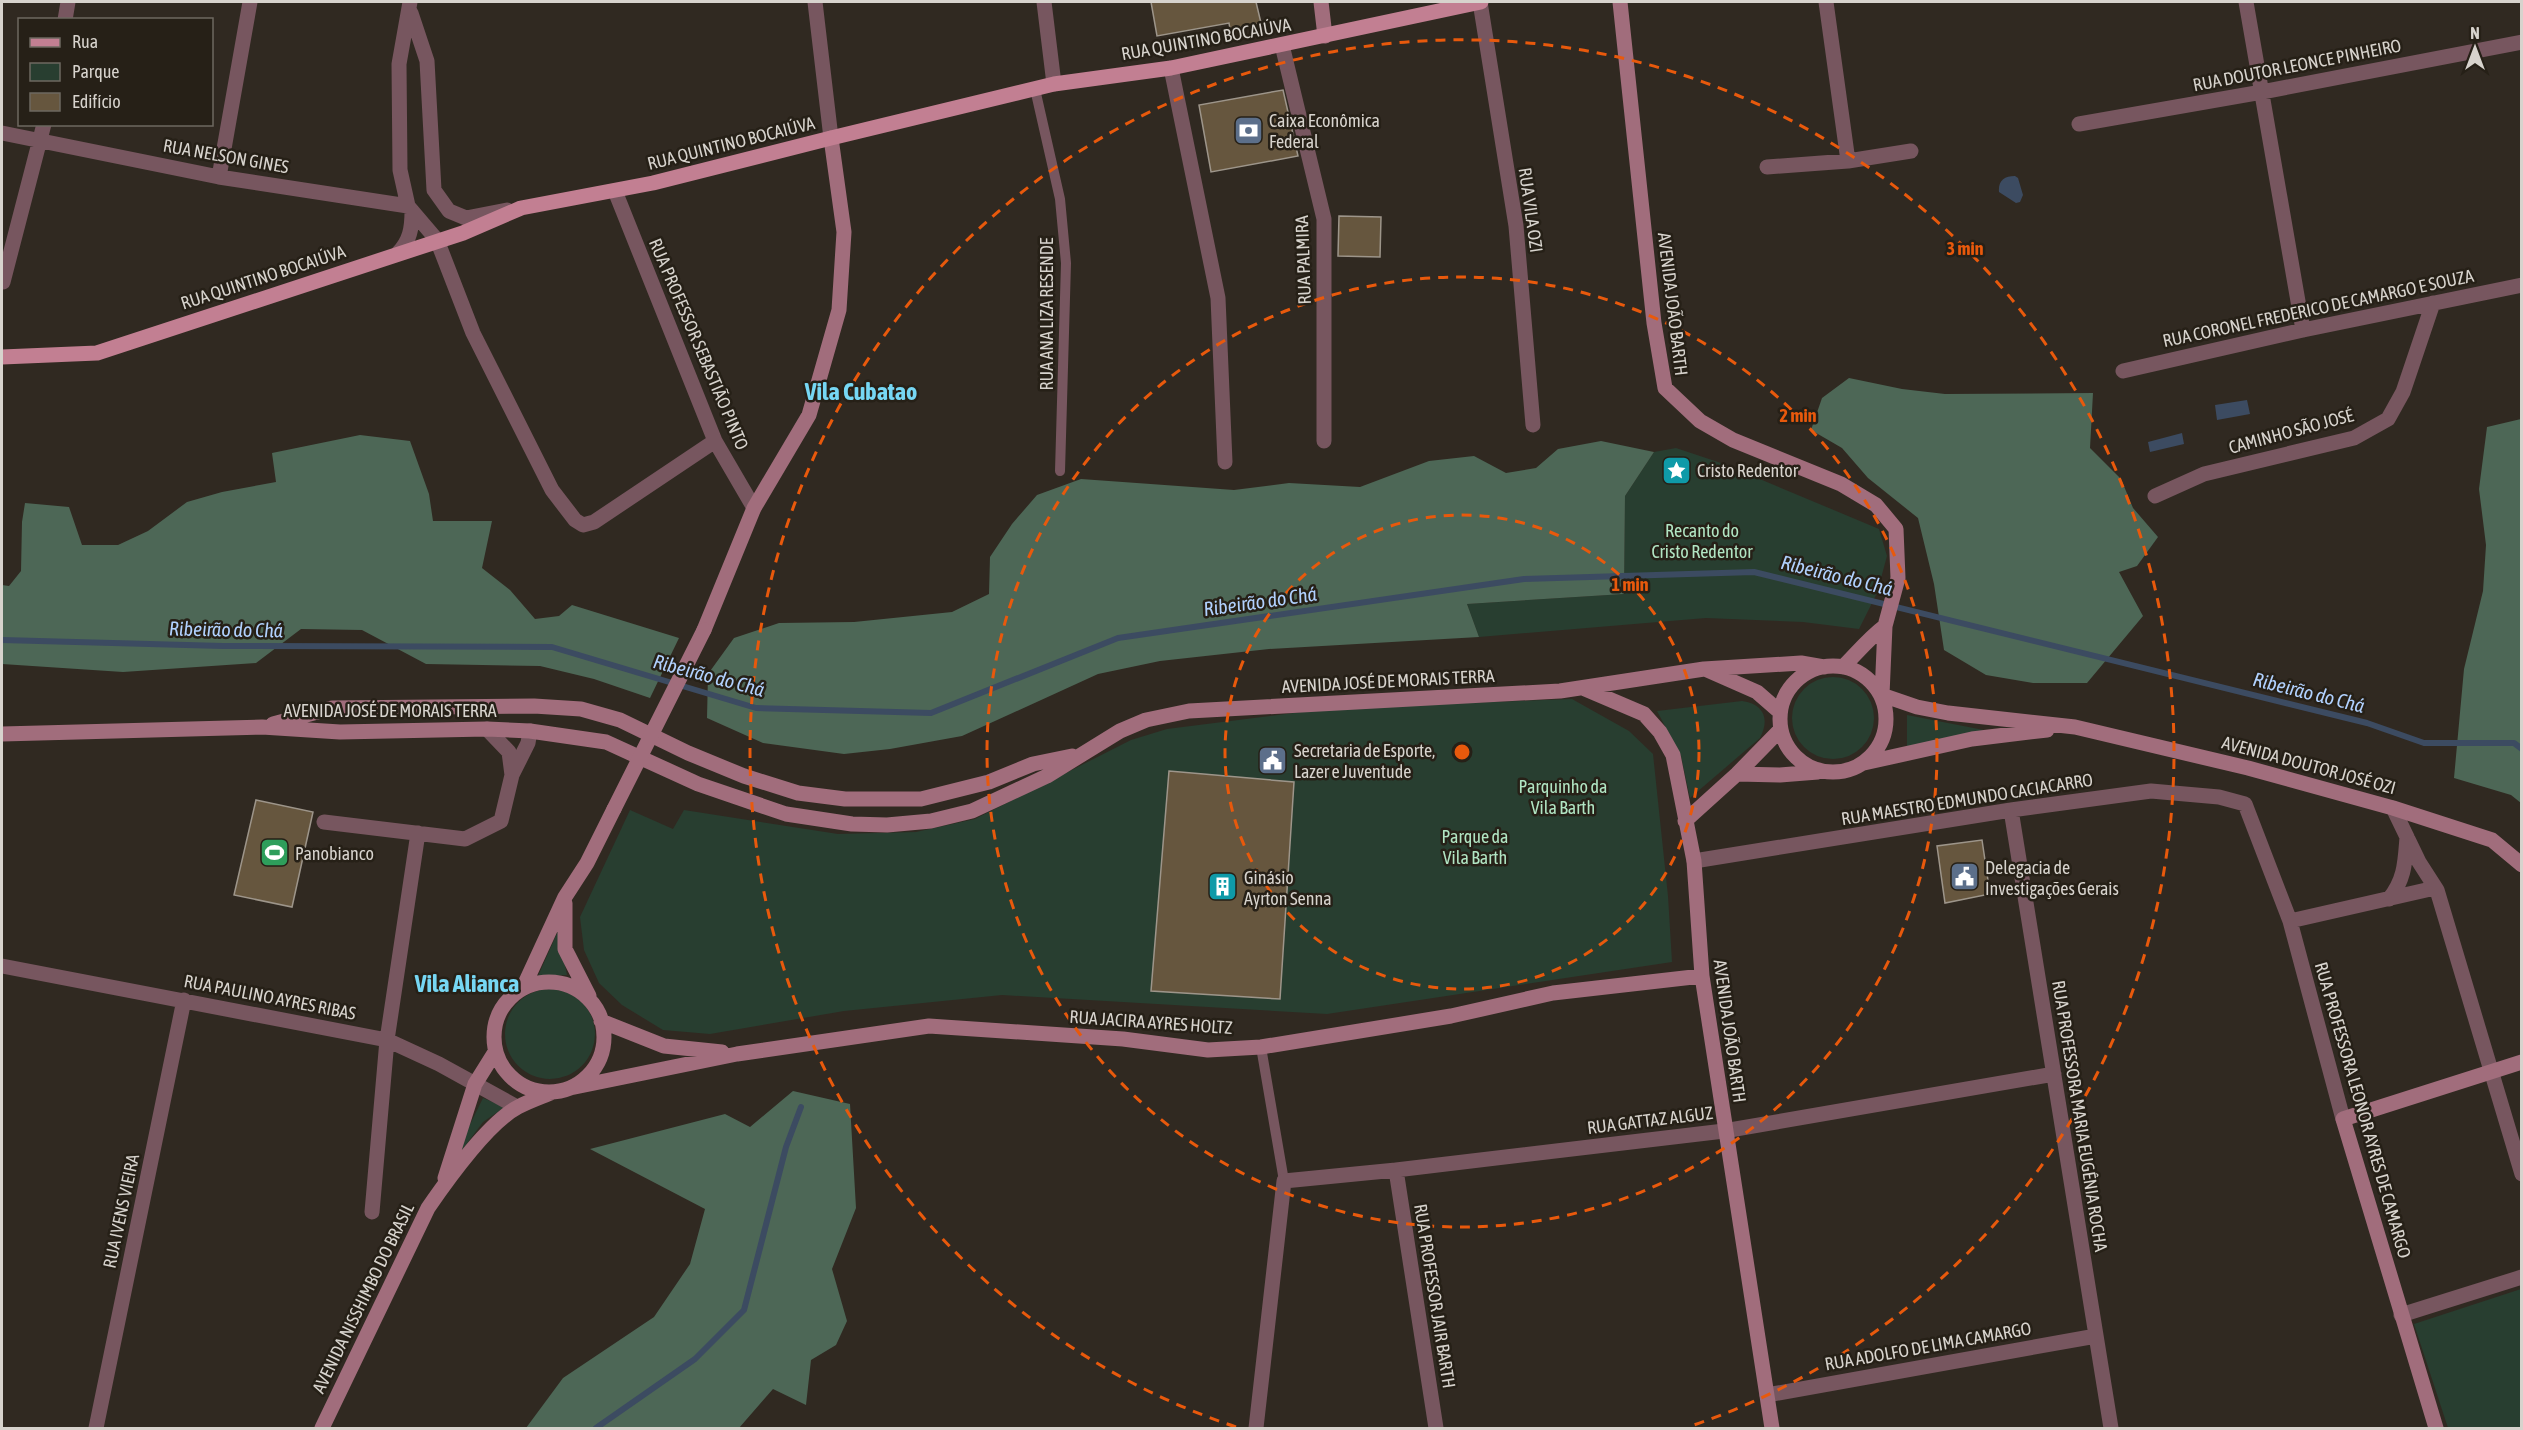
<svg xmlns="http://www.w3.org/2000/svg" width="2523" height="1430" font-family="'Asap Condensed',sans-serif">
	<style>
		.green { fill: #283e30 }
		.forest { fill: #4d6756 }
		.water { fill: #3c4b61 }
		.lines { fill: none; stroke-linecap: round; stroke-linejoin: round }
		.stream { stroke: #3c4b61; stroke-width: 6 }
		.building { fill: #66563e; stroke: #9d958a; stroke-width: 1.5 }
		.lane { stroke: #77565f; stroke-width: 10 }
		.street { stroke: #77565f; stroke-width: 15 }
		.secondary { stroke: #a16d7c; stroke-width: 15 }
		.primary { stroke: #c27f92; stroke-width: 15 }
		.secondary-bridge { stroke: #a16d7c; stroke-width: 15 }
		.ring { fill: none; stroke: #e8590c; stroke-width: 3; stroke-dasharray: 10 8 }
		.labels { text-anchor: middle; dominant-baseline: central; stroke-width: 5; stroke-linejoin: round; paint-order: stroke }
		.street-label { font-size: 18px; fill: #d7d3cd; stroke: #262017 }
		.poi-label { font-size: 18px; fill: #d7d3cd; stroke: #262017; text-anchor: start }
		.park-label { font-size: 18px; fill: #b1e5c3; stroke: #262017 }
		.water-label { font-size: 20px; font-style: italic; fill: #b1d1fe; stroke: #262017 }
		.district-label { font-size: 24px; font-weight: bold; fill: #76d7f4; stroke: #262017 }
		.centre { fill: #e8590c; stroke: #262017; stroke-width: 3 }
		.ring-label { font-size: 18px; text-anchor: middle; font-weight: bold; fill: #e8590c; stroke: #262017; stroke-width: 5; stroke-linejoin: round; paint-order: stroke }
	</style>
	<rect width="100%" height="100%" fill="#302921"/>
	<path class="green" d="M1676,448l48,16 155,65 8,27 -10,37 -18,36 -56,-7 -97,-4 -227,19 -12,-33 157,-10 1,-98 29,-44z
		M1792 718a41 41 0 1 1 82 0a41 41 0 1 1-82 0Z
		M1572,699l57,32 24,23 15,142 4,66 -345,52 -325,-19 -158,16 -134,23 -47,-4 -41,-25 -23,-22 -15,-33 -4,-33 50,-107 43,19 11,-19 154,24 78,-2 59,-13 156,-79 36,-11 166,-21z
		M1742,701c22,3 28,18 18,37l-70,60 -9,-42 -24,-45z
		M1907,715l87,17 -87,15z
		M558,931l9,44 -29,1z
		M505 1034a45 45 0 1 1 90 0a45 45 0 1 1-90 0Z
		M483,1098l22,9 -22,15 -24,32 -3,-1z
		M2521,1289v139h-73l-34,-104z"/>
	<path class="forest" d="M1849,378l53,11 43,5 148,-1 -3,55 31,31 12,29 25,29 -21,29 -18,6 24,44 -56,67h-54l-47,-8 -42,-25 -10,-66 -16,-66 -50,-40 -26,-30 -31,-18 11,-32z
		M2521,419h1l-1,384 -10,-8 -57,-17 10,-109 19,-78 3,-46 -7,-56 8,-62z
		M360,435l50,6 19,53 4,27h59l-10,47 28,22 25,29 24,-3 13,-11 107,33 -29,60 -56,-19 -54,-13 -114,-2 -64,-34 -61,-1 -45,34 -133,9 -121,-8v-79l7,1 12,-15 1,-49 3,-19 44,4 13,38h36l30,-14 39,-29 35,-10 54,-10 -4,-29z
		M1601,441l53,11 -29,44 -1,98 -157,10 12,33 -210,12 -109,12 -62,13 -136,62 -72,13 -46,5 -81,-11 -56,-25 1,-44 26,-36 45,-15 75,-1 98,-10 37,-18 1,-37 22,-33 25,-29 44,-16 153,11 55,-7 71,4 69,-26 45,-5 32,17 30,-5 22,-19z
		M793,1091l57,13 6,104 -24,61 15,52 -11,24 -25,15 -5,45 -33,-16 -34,39h-213l37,-50 91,-61 36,-53 15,-55 -115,-60 135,-35 25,13z"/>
	<path class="water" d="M2015,176l3,2 5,17 -3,7 -4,1 -17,-11c-1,-11 5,-16 16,-16z
		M2247,400l3,14 -33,6 -2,-15z
		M2182,433l2,11 -34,8 -2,-10z"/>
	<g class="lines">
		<path class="stream" d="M2,640l221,6 329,1 204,61 175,5 187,-75 406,-59 230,-7 613,151 57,20h90l8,6
			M596,1428l99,-69 49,-49 42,-163 15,-40"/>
	</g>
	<path class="building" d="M1151,2h105l5,21 -31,6 -1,-6 -72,13z
		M1283,90l15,66 -87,16 -12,-67z
		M1339,216l42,1 -1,40 -42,-1z
		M1169,771l125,11 -14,217 -129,-8z
		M256,800l57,12 -21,95 -58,-12z
		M1982,840l8,54 -45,9 -8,-57z"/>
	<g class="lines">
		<path class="lane" d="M1035,89l25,110 6,64 -6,208
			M1261,1047l23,134"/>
		<path class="street" d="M410,2l-11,62 1,106 8,36 29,34 36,93 79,157 23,30 8,5 11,-3 121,-81
			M815,2l16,136
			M1044,2l10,82
			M1480,2l36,224 17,199
			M1826,2l22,159
			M2246,2l57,328
			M411,13l16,48 7,129 15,21 17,7 41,-8
			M65,20l3,-18
			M1282,45l42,174v222
			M1171,68l47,230 7,164
			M2079,124l183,-32 260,-50
			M2,133l217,44 189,29
			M1767,167l81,-6 63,-10
			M219,177l31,-175
			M615,191l100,250 39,67
			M398,253c12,-12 14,-25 14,-42
			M3,282l41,-158
			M2123,371l180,-41 219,-45
			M2155,496l49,-22 150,-36 34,-19 15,-27 30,-89
			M487,729l22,23 3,23
			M2393,808l26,54 18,28 85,284
			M2011,810l100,618
			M324,822l141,17 36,-18 11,-46 16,-32 2,-12
			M1694,861l317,-51 140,-19 68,6 26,7 45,117 53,198
			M2389,899c16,-20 16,-37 18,-62
			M2290,921l145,-33
			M2,966l385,74 52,24 78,43
			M1396,1170l40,258
			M372,1212l15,-172 31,-207
			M2401,1315l121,-38
			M1767,1395l329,-59
			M96,1428l88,-428
			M1256,1428l28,-247 112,-11 328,-39 330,-57"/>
		<path class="secondary" d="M1321,2l4,34
			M1620,2l34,321 11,65 35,33 33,19 108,44 35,21 20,24 2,49 -13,48 -3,69 35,12 31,6 127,14 173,41 145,40 99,32 30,25
			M704,630l50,-122 55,-93 30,-105 5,-78 -13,-94
			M1780 719a53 53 0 1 1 106 0a53 53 0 1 1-106 0Z
			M1843,667c14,-14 26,-29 42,-41
			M1707,670l50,22 23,20
			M1583,688l61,26 16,18 13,23 21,106 8,115 70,452
			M273,724l59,-16 202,-2 47,3 39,11 68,33 56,23 54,17 47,6h76l68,-17 44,-18 39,-8
			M2,734l260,-7 78,5 147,-3 43,2 76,11 92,42 88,30 66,10 35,1 44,-4 41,-10 75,-35 73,-45 26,-11 43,-9 371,-20 144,-22 97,-6 23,4
			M1864,763l108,-24 75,-9
			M1737,774l43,1 38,-3
			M1685,821l52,-47 44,-45
			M565,903v46l24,47
			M494 1037a55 55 0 1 1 110 0a55 55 0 1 1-110 0Z
			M523,988l42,-91 22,-34 27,-54
			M601,1021l63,25 58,6
			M570,1088l167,-34 192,-28 194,13 85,11 53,-3 190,-31 102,-23 149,-17
			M445,1178l30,-94 20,-32
			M322,1428l106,-220c20,-29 60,-85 90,-101 11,-6 23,-10 35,-15
			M2436,1428l-93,-309 179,-57"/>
		<path class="primary" d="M2,357l95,-4 366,-120 58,-25 132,-25 178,-45 223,-54 117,-16 310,-66"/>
		<path class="secondary-bridge" d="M614,809l90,-179"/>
	</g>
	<g class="ring">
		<circle cx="1462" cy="752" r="237"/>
		<circle cx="1462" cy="752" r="475"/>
		<path d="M1236 1427A712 712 0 1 1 1688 1427"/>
	</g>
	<defs>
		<symbol id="bank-square" viewBox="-11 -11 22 22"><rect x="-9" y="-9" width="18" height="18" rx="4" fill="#5c6f8a" stroke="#262017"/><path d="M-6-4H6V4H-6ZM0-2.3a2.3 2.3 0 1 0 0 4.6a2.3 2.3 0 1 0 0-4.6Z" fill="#fff"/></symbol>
		<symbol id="sight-square" viewBox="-11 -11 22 22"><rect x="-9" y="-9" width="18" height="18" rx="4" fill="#0f9aa8" stroke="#262017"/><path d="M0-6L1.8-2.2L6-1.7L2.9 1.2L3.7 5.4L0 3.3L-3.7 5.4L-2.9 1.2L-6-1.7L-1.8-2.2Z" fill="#fff"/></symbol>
		<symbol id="civic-square" viewBox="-11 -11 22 22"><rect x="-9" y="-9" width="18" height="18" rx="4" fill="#5c6f8a" stroke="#262017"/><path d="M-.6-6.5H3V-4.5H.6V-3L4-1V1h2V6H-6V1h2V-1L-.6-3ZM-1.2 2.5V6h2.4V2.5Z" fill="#fff"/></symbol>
		<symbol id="stadium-square" viewBox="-11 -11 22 22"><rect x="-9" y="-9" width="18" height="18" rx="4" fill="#2e9e5b" stroke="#262017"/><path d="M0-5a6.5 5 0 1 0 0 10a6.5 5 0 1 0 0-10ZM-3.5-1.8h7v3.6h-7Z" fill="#fff"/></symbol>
		<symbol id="building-square" viewBox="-11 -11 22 22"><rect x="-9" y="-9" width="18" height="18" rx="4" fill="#0f9aa8" stroke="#262017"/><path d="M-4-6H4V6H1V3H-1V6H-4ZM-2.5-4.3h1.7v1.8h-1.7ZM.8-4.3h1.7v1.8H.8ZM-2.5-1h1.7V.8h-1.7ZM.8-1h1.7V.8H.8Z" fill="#fff"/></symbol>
	</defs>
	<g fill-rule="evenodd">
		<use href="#bank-square" x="1232" y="114" width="33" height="33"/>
		<use href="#sight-square" x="1660" y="454" width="33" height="33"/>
		<use href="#civic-square" x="1256" y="744" width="33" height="33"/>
		<use href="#stadium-square" x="258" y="836" width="33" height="33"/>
		<use href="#civic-square" x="1948" y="860" width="33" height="33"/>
		<use href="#building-square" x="1206" y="870" width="33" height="33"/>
	</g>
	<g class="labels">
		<g class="street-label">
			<text transform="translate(1206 39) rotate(-10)">RUA QUINTINO BOCAIÚVA</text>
			<text transform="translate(2297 65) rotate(-11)">RUA DOUTOR LEONCE PINHEIRO</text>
			<text transform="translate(731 143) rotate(-14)">RUA QUINTINO BOCAIÚVA</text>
			<text transform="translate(226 156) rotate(10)">RUA NELSON GINES</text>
			<text transform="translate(1531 210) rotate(82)">RUA VILA OZI</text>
			<text transform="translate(1303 260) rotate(-92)">RUA PALMIRA</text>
			<text transform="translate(263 277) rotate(-18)">RUA QUINTINO BOCAIÚVA</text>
			<text transform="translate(1673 304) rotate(83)">AVENIDA JOÃO BARTH</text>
			<text transform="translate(2318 308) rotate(-12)">RUA CORONEL FREDERICO DE CAMARGO E SOUZA</text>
			<text transform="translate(1046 314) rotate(-90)">RUA ANA LIZA RESENDE</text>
			<text transform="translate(699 344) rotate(67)">RUA PROFESSOR SEBASTIÃO PINTO</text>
			<text transform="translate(2291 431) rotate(-15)">CAMINHO SÃO JOSÉ</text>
			<text transform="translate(1388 681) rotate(-3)">AVENIDA JOSÉ DE MORAIS TERRA</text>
			<text x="390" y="710">AVENIDA JOSÉ DE MORAIS TERRA</text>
			<text transform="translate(2309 765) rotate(15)">AVENIDA DOUTOR JOSÉ OZI</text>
			<text transform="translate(1967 799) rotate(-9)">RUA MAESTRO EDMUNDO CACIACARRO</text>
			<text transform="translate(270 997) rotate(11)">RUA PAULINO AYRES RIBAS</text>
			<text transform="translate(1151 1022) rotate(4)">RUA JACIRA AYRES HOLTZ</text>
			<text transform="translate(1730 1031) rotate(82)">AVENIDA JOÃO BARTH</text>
			<text transform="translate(2363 1110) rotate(74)">RUA PROFESSORA LEONOR AYRES DE CAMARGO</text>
			<text transform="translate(2080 1116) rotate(81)">RUA PROFESSORA MARIA EUGÊNIA ROCHA</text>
			<text transform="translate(1650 1120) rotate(-7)">RUA GATTAZ ALGUZ</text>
			<text transform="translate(121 1211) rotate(-78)">RUA IVENS VIEIRA</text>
			<text transform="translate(1435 1296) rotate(81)">RUA PROFESSOR JAIR BARTH</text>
			<text transform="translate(363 1298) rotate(-64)">AVENIDA NISSHIMBO DO BRASIL</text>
			<text transform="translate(1928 1346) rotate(-10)">RUA ADOLFO DE LIMA CAMARGO</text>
		</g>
		<g class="poi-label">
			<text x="1269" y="120">Caixa Econômica<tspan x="1269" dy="21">Federal</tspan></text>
			<text x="1697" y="470">Cristo Redentor</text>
			<text x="1294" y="750">Secretaria de Esporte,<tspan x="1294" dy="21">Lazer e Juventude</tspan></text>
			<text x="295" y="853">Panobianco</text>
			<text x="1985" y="867">Delegacia de<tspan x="1985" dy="21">Investigações Gerais</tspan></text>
			<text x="1244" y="877">Ginásio<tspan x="1244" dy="21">Ayrton Senna</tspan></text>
		</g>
		<g class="park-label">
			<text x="1702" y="530">Recanto do<tspan x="1702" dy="21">Cristo Redentor</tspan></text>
			<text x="1563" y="786">Parquinho da<tspan x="1563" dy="21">Vila Barth</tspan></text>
			<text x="1475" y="836">Parque da<tspan x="1475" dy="21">Vila Barth</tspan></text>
		</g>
		<g class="water-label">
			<text transform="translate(1837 575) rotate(14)">Ribeirão do Chá</text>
			<text transform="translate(1260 601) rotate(-8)">Ribeirão do Chá</text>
			<text transform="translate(226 629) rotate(1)">Ribeirão do Chá</text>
			<text transform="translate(709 675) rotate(15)">Ribeirão do Chá</text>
			<text transform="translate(2309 692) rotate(14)">Ribeirão do Chá</text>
		</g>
		<g class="district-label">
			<text x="861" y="391">Vila Cubatao</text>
			<text x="467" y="983">Vila Alianca</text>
		</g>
	</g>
	<circle cx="1462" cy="752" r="9" class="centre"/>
	<g class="ring-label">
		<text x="1965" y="255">3 min</text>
		<text x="1798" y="422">2 min</text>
		<text x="1630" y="591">1 min</text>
	</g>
	<rect width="2523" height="1430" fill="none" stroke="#d7d3cd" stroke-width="6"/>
	<rect x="18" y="18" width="195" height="108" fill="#262017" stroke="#6d6860" stroke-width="1.5"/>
	<rect x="30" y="38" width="30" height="9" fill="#c27f92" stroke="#6d6860" stroke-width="1.5"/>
	<text x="72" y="48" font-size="18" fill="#d7d3cd">Rua</text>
	<rect x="30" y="63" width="30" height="18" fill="#283e30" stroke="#6d6860" stroke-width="1.5"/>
	<text x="72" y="78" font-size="18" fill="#d7d3cd">Parque</text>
	<rect x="30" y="93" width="30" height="18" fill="#66563e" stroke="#6d6860" stroke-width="1.5"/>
	<text x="72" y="108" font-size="18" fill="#d7d3cd">Edifício</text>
	<g transform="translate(2475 48)" stroke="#262017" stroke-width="4.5" paint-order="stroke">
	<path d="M0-4.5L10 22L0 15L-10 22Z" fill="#d7d3cd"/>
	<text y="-9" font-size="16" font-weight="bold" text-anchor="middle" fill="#d7d3cd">N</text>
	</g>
</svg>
